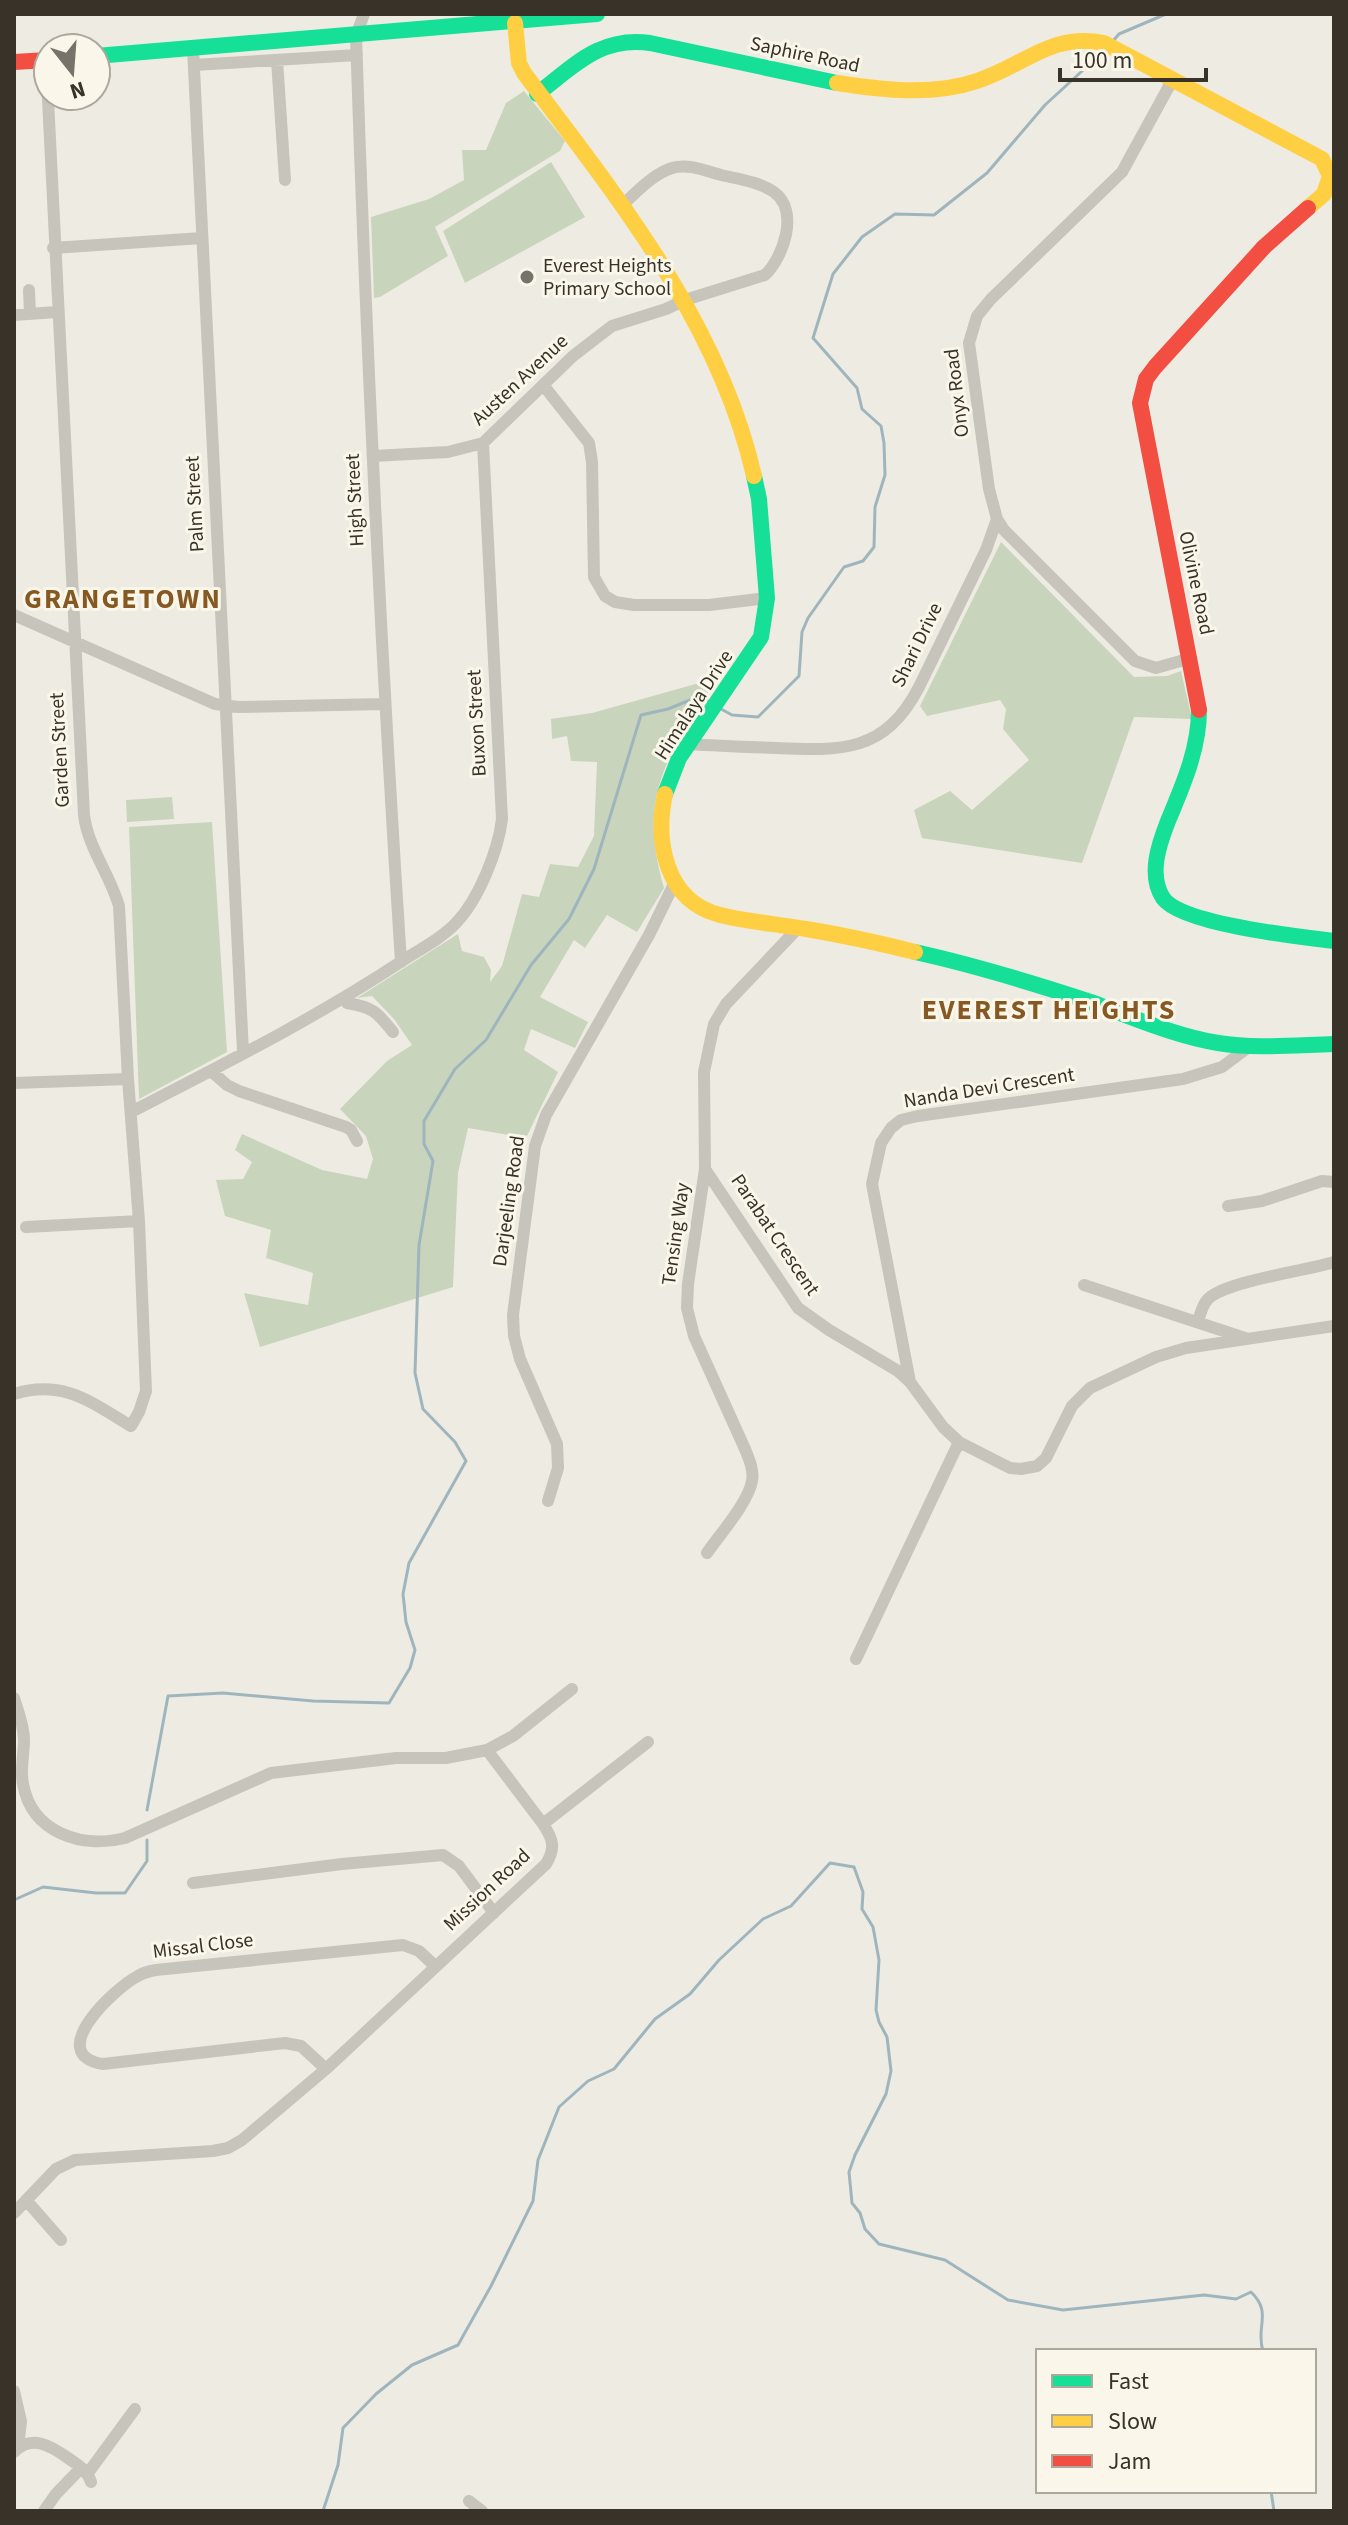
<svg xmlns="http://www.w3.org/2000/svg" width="1348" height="2525" font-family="'Source Sans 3',sans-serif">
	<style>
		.green { fill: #c9d4bd }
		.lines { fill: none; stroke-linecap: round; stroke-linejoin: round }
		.stream { stroke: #9fb5be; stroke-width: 3 }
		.street { stroke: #c7c4bb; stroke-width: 12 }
		.fast { stroke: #16e098; stroke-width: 16 }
		.slow { stroke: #ffcf43; stroke-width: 16 }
		.jam { stroke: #f24e42; stroke-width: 16 }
		.poi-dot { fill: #78736a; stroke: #faf7ea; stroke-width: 3 }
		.labels { text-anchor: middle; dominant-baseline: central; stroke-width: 6; stroke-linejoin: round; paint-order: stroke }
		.street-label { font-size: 20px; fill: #383229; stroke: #faf7ea }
		.poi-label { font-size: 20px; fill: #383229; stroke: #faf7ea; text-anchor: start }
		.district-label { font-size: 28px; font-weight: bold; letter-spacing: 2px; fill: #865923; stroke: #faf7ea }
	</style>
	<rect width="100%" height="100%" fill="#eeece2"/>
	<path class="green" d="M524,91l41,50 -5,10 -125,76 13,29 -68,41 -6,1 -3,-81 58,-18 35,-19 -2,-30h24l20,-47z
		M551,162l34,55 -120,66 -22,-52z
		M1001,542l133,135 33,-1 14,-5 11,48 -58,-2 -52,146 -160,-25 -8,-28 36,-19 22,19 57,-50 -26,-31 3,-20 -6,-9 -73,16 -7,-10z
		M717,678c-48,79 -81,113 -53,210l-27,44 -30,-17 -22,33 -11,-8 -34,57 48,25 -13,26 -44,-19 -7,21 34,22 -32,66 -58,-10 -10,45 -5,114 -193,60 -16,-54 64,12 5,-32 -47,-15 5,-28 -46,-14 -9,-36 27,-1 9,-17 -17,-12 7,-16 80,36 45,9 6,-20 -7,-23 -26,-27 47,-48 25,-16 -18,-26 -22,-23 -15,2 101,-64 4,17 22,6 7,13 -1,12 12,-16 20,-72 17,3 11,-33 28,3 16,-31 3,-74 -26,-1 -4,-25 -15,3 -1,-20 41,-6z
		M172,797l2,22 -47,3 -1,-22z
		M212,822l15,230 -88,47 -10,-272z"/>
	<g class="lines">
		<path class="stream" d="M1205,14h8
			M1113,41l6,-7 47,-20
			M721,709l11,6 26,2 41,-41 3,-44 6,-14 36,-51 19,-6 11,-14 1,-40 10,-32 -1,-32 -3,-17 -19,-17 -5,-21 -44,-50 20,-64 29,-37 33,-23 39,1 53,-42 58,-68 60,-55
			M147,1810l21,-114 55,-3 90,8 76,2 21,-35 5,-18 -9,-28 -3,-28 6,-31 57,-102 -11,-19 -32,-33 -8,-36 4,-128 14,-84 -9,-17v-23l31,-52 31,-29 45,-75 38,-46 25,-50 47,-154 27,-6 32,-13 11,7
			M14,1900l29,-13 53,6h29l22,-32v-21
			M1271,2491l3,20
			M323,2511l15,-46 5,-37 33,-34 36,-29 46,-20 33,-59 42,-85 5,-41 21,-53 29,-26 26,-12 41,-50 35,-25 29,-34 44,-41 28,-13 39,-43 24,4 9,25 -1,17 11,18 6,33 -3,50 3,12 8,15 4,34 -5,23 -31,61 -6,17 3,31 8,10 5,16 14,15 66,16 63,40 55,10 141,-15 32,4 15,-7c22,21 4,35 12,59"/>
		<path class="street" d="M364,14l-8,22c10,309 25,617 45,926
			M193,49l50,1003
			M277,60l8,120
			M194,65l163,-10
			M1173,79l-51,93 -131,127 -14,17 -8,27 20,146 8,30 7,11 131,131 21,7 35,-10
			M53,248l149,-10
			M29,290l1,24
			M14,315l43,-3
			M544,386l45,57 3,19 2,115 11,19 10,6 19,3h75l58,-7
			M373,456l75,-4 35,-9 90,-87 39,-30 54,-17 19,-9 80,-25c18,-17 35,-64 9,-83 -14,-10 -36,-13 -53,-17 -15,-4 -33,-12 -49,-7 -19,6 -35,24 -50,37
			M14,615l201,89 23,3 146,-3
			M689,744c29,2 58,3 87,4 65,3 109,5 143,-61l67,-137 11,-31
			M344,997l3,6c26,4 30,9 46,29
			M211,1071l16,14 12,6 107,36 5,3 6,11
			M14,1083l114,-4
			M131,1112c91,-47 185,-94 271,-151 18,-12 39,-22 54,-38 23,-24 42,-72 46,-104l-19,-376
			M705,1169l93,139 31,22 69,41 12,11 33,45 16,15 51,26 11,1 16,-3 9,-8 26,-52 18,-18 66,-31 30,-9 148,-22
			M1228,1206l34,-5 60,-20 12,1
			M26,1227l113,-6
			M1084,1285l161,53
			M1198,1322c2,-7 4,-17 10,-23 18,-18 98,-28 126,-37
			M910,1382l-38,-198 9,-41 10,-15 10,-8 17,-4 265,-37 39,-12 28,-21
			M14,1394c49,-15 77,8 117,32l8,-14 7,-21 -7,-170 -11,-142 -9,-173c-9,-32 -31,-58 -35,-91l-38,-755
			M548,1501l10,-33 -1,-24 -37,-85 -6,-23 -1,-21 22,-169 11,-31 103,-180 25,-51
			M707,1553c13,-19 41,-50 45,-72 2,-11 -3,-22 -7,-32l-51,-113 -7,-28 1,-24 17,-115 -1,-97 10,-48 12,-20 73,-77
			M856,1659l103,-217
			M14,1698c4,13 10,28 10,42 0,14 -4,29 -1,44 9,49 59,65 102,54l146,-65 125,-15h50l41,-8 56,74c10,15 13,24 3,40l-220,205 -84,71 -14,8 -15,3 -138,9 -19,9 -42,44
			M487,1750l26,-14 59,-47
			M543,1824l105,-82
			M193,1883l149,-19 101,-9 16,11 35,47
			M326,2069l-25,-23 -16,-3 -182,21c-60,-10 13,-77 35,-88 6,-4 12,-5 18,-6l247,-25 16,6 16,15
			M26,2200l35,40
			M14,2391l7,30 -3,27
			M14,2452c18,-18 37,-6 54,6 10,7 19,12 23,24
			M88,2473l47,-64
			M469,2501l13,10
			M44,2511l12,-17 25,-26"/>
		<path class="fast" d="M96,56l501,-42
			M537,94c37,-28 63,-58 113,-51l187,40
			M1199,710c0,39 -16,75 -31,111 -9,23 -20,54 -5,77 18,26 137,39 171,43
			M665,794l14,-36 82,-121 6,-39 -8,-99 -5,-23
			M915,952c59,13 118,31 176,50 41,15 84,34 127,41 38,6 78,2 116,1"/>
		<path class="slow" d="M515,23l4,40 5,10c93,124 195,249 230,403
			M837,83c45,7 96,13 140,-2 47,-15 74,-49 127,-38l218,116 8,17 -6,18 -16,14
			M665,794c-10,47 0,107 55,121 28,7 58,9 86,14 37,6 73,14 109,23"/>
		<path class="jam" d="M14,62l34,-2
			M1199,710l-59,-307 6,-24 9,-12 109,-120 44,-39"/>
	</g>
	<circle class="poi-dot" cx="527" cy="277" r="8"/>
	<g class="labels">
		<g class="street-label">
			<text transform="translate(805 55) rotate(12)">Saphire Road</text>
			<text transform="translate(520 380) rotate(-43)">Austen Avenue</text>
			<text transform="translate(957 393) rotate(-97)">Onyx Road</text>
			<text transform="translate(355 500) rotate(-93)">High Street</text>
			<text transform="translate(195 504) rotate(-93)">Palm Street</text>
			<text transform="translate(1196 583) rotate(78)">Olivine Road</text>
			<text transform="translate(917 645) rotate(-64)">Shari Drive</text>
			<text transform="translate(694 705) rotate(-57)">Himalaya Drive</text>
			<text transform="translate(477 723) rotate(-93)">Buxon Street</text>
			<text transform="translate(60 750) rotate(-93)">Garden Street</text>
			<text transform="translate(989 1088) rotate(-9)">Nanda Devi Crescent</text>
			<text transform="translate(509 1201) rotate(-82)">Darjeeling Road</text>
			<text transform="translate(676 1234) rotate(-82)">Tensing Way</text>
			<text transform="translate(775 1235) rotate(56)">Parabat Crescent</text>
			<text transform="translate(487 1890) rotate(-43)">Mission Road</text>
			<text transform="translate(203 1946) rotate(-7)">Missal Close</text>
		</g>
		<g class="poi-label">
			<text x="543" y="266">Everest Heights<tspan x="543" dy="23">Primary School</tspan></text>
		</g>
		<g class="district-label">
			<text x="123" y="599">GRANGETOWN</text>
			<text x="1049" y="1010">EVEREST HEIGHTS</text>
		</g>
	</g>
	<rect width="1348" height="2525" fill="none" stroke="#383229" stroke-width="32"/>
	<rect x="1036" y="2349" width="280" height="144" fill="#faf7ea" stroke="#aca89d" stroke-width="2"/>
	<rect x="1052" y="2375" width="40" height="12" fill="#16e098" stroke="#aca89d" stroke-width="2"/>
	<text x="1108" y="2389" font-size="24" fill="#383229">Fast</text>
	<rect x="1052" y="2415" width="40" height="12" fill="#ffcf43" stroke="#aca89d" stroke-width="2"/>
	<text x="1108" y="2429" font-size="24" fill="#383229">Slow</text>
	<rect x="1052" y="2455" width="40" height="12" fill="#f24e42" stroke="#aca89d" stroke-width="2"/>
	<text x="1108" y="2469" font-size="24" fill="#383229">Jam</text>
	<g transform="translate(72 72) rotate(163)"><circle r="38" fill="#faf7ea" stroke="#aca89d" stroke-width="2"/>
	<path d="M0-6L14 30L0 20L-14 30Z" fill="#78736a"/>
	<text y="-12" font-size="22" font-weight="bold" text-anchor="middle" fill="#383229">N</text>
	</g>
	<path d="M1060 68v12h146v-12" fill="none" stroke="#383229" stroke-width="4"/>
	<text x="1072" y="68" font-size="24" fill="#383229" stroke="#faf7ea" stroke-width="6" paint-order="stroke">100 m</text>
</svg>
